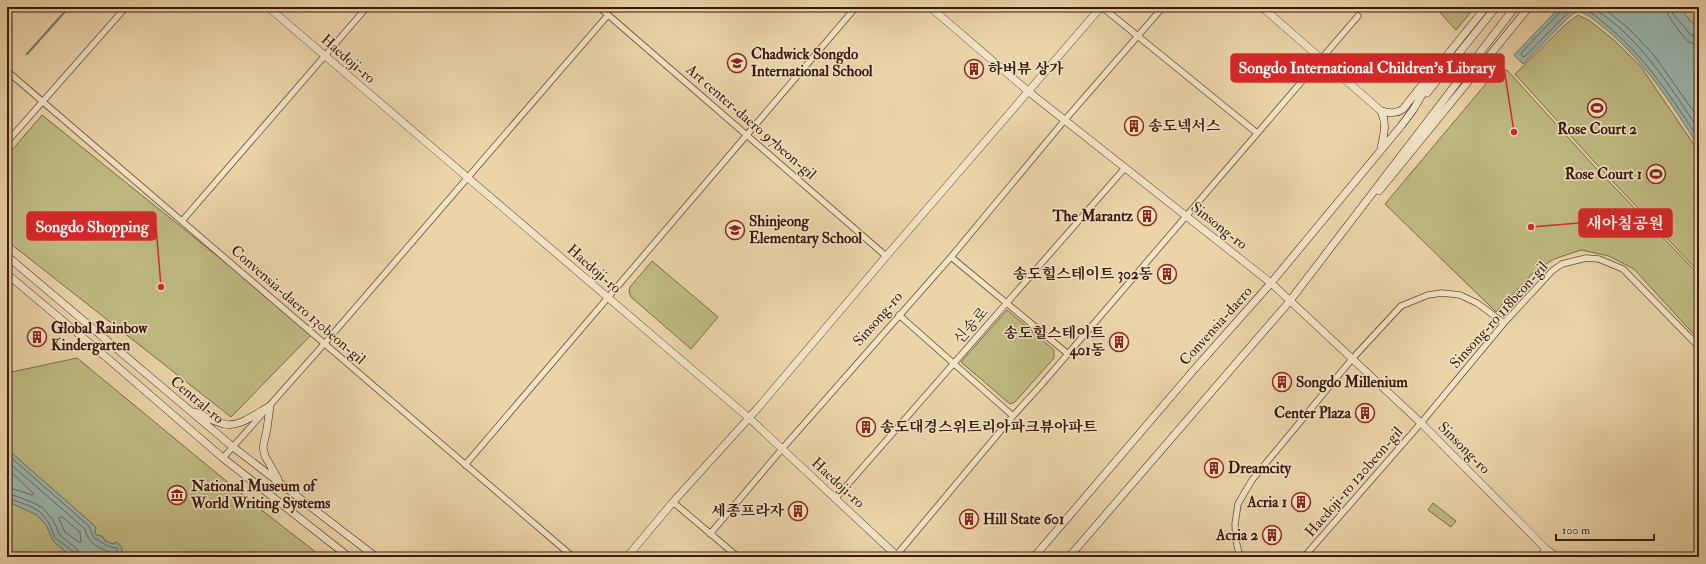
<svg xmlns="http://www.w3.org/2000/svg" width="1706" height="564" font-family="'IM FELL Double Pica','Noto Serif KR',serif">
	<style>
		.green { fill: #bfba82; stroke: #7c6a46 }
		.water { fill: #99b7af; stroke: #73786d }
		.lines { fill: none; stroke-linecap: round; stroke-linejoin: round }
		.shore { stroke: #69685d; stroke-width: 1 }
		.stream { stroke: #73786d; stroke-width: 2 }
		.minor-casing { stroke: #654832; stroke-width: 7 }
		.tertiary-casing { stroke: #654832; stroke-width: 8 }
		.secondary-casing { stroke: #39190b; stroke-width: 8 }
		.minor { stroke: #f1e3c6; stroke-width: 5.5 }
		.tertiary { stroke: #f1e3c6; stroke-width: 7 }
		.secondary { stroke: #f1e3c6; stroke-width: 7 }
		.labels { text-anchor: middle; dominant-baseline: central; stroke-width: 3; stroke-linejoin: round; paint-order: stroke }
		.poi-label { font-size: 15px; font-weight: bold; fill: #39190b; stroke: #f1e3c6; text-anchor: start }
		.street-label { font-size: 15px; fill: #39190b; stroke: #f1e3c6 }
		.leader { fill: none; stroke: #d62828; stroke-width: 1.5 }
		.callout-dot { fill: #d62828; stroke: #f1e3c6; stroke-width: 1.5 }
		.callout { fill: #d62828; stroke: #d62828; stroke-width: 1.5 }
		.callout-label { font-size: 16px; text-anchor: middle; font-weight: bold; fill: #fff }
	</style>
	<rect width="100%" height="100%" fill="#ead4a8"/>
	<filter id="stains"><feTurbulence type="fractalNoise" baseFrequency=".005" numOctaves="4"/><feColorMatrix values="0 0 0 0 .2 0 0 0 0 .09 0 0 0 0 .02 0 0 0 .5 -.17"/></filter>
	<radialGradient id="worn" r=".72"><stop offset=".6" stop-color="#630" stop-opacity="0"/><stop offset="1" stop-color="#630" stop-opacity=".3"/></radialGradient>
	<path class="green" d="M1435,7h40l-19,23z
		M1677,7h22v25z
		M1578,15l12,6 25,20 26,26 58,85v120l-101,-106 -83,-92 51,-50z
		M1507,70l88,97 104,108v65l-65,-71 -25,-13 -28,-6 -27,9 -19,12 -39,41 -111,-108 110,-131z
		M42,115l271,218 -82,84 -224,-176v-85z
		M652,261l66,56 -27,32 -60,-52 -2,-5 1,-5z
		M1007,310l47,40v8l-39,44 -5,2 -49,-42z
		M77,358l182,150 63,49h-201l1,-9 -5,-6c-5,4 -12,-1 -15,-6l-6,-1 -1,-3 1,-5 -89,-78v-76z
		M7,501l30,14 9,10 8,17 18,15h-65z
		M1433,503l23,18 -5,6 -23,-17z"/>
	<path class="water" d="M1560,7h119l20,24v116c-28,-44 -55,-87 -96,-120 -6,-5 -15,-13 -23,-15 -4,-1 -8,3 -11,5l-46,47 -9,-9z
		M7,449l89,78 -1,5 1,3 6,1 3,5 8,3 4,-2 5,6 -1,9h-49l-18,-15 -8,-17 -9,-10 -30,-14z"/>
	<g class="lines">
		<path class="shore" d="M1562,7l-1,4 -40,42 1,3 2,1 43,-43c4,-3 8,-7 14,-6 8,2 16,9 23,15 40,32 67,74 95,116
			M1590,7c46,24 81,81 109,123
			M1602,7l26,21 25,26 46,65
			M1665,7c1,8 18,30 24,35 4,2 6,2 10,2
			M1671,7l2,7 18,21 8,3
			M7,454l82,72 5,12c9,4 11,9 23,10v9
			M7,461l78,68c4,15 12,18 27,24v4
			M7,468l27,26 -2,1 -25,-8
			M7,493l25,9 11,6 10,12 7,15 17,14 3,8
			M7,498l23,8 10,6 9,11 6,15 19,14 1,5
			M60,517h2l18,15 1,10h-2l-14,-10 -6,-13z"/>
		<path class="stream" d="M27,54l42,-47"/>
		<defs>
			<path id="minor" d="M599,7l287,249
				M1102,7l155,126
				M7,71l566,486
				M7,142l119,-135
				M182,221l185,-214
				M951,257l117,97
				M899,315l114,101
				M223,458l102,-115 283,-328
				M465,465l391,-458
				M835,499l289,-330
				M673,502l65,55
				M710,534l72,-85 169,-192 113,-136 99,-114
				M895,557l118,-141 29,-32 316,-368
				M1240,557l-4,-16 -1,-17 3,-20 14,-24 100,-121 49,-53 27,-11 14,-2 18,2 17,8 27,20
				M1304,557l117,-134 83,-100 48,-52 10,-7 24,-6 13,1 24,10 76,78"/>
			<path id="tertiary" d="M268,7l481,411 149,139
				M930,7l99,85 242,191 150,140 125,126 11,8
				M1262,7l119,104
				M627,557l46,-55 84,-93 132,-156 212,-246
				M1540,557l6,-8"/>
			<path id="secondary" d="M1427,93l69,-86
				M1381,111c8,2 15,3 22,-2l23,-29
				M1381,148c3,-14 6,-24 0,-37
				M1379,191l150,-184
				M7,256l226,191 143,110
				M7,274l106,89 110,95 126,99
				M270,406l-3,23 -4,18 2,9 13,23
				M195,412c9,4 20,10 29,12 15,4 33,-11 46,-18
				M1034,557l158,-185 79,-89 130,-157 12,-16 28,-47 45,-56
				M1069,557l220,-255 226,-295"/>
		</defs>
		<use href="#minor" class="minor-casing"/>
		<use href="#tertiary" class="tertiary-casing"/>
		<use href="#secondary" class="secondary-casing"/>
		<use href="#minor" class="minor"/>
		<use href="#tertiary" class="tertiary"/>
		<use href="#secondary" class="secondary"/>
	</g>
	<defs>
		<symbol id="school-ring" viewBox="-11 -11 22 22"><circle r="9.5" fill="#f1e3c6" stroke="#8f2418" stroke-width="1.5"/><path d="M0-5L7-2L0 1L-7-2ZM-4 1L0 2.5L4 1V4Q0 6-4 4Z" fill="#8f2418"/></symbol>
		<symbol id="building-ring" viewBox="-11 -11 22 22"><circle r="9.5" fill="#f1e3c6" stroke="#8f2418" stroke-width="1.5"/><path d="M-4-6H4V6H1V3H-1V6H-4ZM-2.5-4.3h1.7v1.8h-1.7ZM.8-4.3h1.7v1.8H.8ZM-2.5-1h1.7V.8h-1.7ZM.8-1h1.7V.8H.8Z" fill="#8f2418"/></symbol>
		<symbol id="stadium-ring" viewBox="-11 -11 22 22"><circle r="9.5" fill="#f1e3c6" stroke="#8f2418" stroke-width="1.5"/><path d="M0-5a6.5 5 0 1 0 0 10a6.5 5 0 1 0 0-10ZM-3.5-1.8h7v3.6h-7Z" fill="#8f2418"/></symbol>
		<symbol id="museum-ring" viewBox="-11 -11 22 22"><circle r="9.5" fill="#f1e3c6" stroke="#8f2418" stroke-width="1.5"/><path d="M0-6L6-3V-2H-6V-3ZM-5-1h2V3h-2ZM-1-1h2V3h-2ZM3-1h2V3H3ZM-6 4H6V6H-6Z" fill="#8f2418"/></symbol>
	</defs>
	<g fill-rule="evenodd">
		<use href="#school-ring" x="726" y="52" width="22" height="22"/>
		<use href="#building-ring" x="963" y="58" width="22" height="22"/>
		<use href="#stadium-ring" x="1586" y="97" width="22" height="22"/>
		<use href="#building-ring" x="1123" y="115" width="22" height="22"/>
		<use href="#stadium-ring" x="1645" y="163" width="22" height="22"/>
		<use href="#building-ring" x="1136" y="205" width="22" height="22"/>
		<use href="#school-ring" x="724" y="219" width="22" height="22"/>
		<use href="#building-ring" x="1156" y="263" width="22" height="22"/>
		<use href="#building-ring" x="26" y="326" width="22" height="22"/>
		<use href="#building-ring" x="1108" y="331" width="22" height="22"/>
		<use href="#building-ring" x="1271" y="371" width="22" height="22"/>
		<use href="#building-ring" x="1354" y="402" width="22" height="22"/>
		<use href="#building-ring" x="855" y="416" width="22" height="22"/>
		<use href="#building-ring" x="1203" y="457" width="22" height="22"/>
		<use href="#museum-ring" x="166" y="484" width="22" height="22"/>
		<use href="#building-ring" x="1290" y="491" width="22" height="22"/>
		<use href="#building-ring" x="787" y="500" width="22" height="22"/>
		<use href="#building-ring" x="958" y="508" width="22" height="22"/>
		<use href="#building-ring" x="1261" y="524" width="22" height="22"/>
	</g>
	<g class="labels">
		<g class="poi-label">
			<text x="751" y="54">Chadwick Songdo<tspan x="751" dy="17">International School</tspan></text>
			<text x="988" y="69">하버뷰 상가</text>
			<text x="1148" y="126">송도넥서스</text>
			<text x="1597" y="129" text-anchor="middle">Rose Court 2</text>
			<text x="1642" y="174" text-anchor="end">Rose Court 1</text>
			<text x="1133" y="216" text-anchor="end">The Marantz</text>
			<text x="749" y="221">Shinjeong<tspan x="749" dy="17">Elementary School</tspan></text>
			<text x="1153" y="274" text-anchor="end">송도힐스테이트 302동</text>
			<text x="51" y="328">Global Rainbow<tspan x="51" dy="17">Kindergarten</tspan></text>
			<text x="1105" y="333" text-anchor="end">송도힐스테이트<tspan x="1105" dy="17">401동</tspan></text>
			<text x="1296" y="382">Songdo Millenium</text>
			<text x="1351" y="413" text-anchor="end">Center Plaza</text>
			<text x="880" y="427">송도대경스위트리아파크뷰아파트</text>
			<text x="1228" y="468">Dreamcity</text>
			<text x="191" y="486">National Museum of<tspan x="191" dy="17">World Writing Systems</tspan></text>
			<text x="1287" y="502" text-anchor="end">Acria 1</text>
			<text x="784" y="511" text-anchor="end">세종프라자</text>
			<text x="983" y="519">Hill State 601</text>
			<text x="1258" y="535" text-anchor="end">Acria 2</text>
		</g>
		<g class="street-label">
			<text transform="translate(348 59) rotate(41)">Haedoji-ro</text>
			<text transform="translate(751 122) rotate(41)">Art center-daero 97beon-gil</text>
			<text transform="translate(1219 226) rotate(38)">Sinsong-ro</text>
			<text transform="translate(594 269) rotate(41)">Haedoji-ro</text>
			<text transform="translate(298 305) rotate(41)">Convensia-daero 130beon-gil</text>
			<text transform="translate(1499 315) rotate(-48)">Sinsong-ro 118beon-gil</text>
			<text transform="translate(878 319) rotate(-49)">Sinsong-ro</text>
			<text transform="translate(971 326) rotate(-49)">신송로</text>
			<text transform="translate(1216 326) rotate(-48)">Convensia-daero</text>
			<text transform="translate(197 400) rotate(40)">Central-ro</text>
			<text transform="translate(1464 448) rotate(45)">Sinsong-ro</text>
			<text transform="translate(1354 482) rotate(-49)">Haedoji-ro 120beon-gil</text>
			<text transform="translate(838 483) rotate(43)">Haedoji-ro</text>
		</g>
	</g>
	<path class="leader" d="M1514 132L1504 68M1531 227L1579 223M161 287L156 226"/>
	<g class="callout-dot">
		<circle cx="1514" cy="132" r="4"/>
		<circle cx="1531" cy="227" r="4"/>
		<circle cx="161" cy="287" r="4"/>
	</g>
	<g class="callout">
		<rect x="1231" y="54" width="273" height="28" rx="4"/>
		<rect x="1579" y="209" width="93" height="28" rx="4"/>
		<rect x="27" y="212" width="129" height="28" rx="4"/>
	</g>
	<g class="callout-label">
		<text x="1367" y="73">Songdo International Children's Library</text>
		<text x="1625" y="229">새아침공원</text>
		<text x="92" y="232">Songdo Shopping</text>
	</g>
	<rect width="1706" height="564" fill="none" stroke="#ead4a8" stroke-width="24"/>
	<rect x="8" y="8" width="1690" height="548" fill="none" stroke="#39190b" stroke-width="2"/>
	<rect x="12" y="12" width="1682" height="540" fill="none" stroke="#39190b"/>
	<path d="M1556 534v6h98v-6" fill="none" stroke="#39190b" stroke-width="2"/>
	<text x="1562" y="534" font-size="12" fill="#39190b" stroke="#f1e3c6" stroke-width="3" paint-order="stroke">100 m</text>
	<rect width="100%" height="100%" filter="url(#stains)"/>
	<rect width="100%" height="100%" fill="url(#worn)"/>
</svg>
